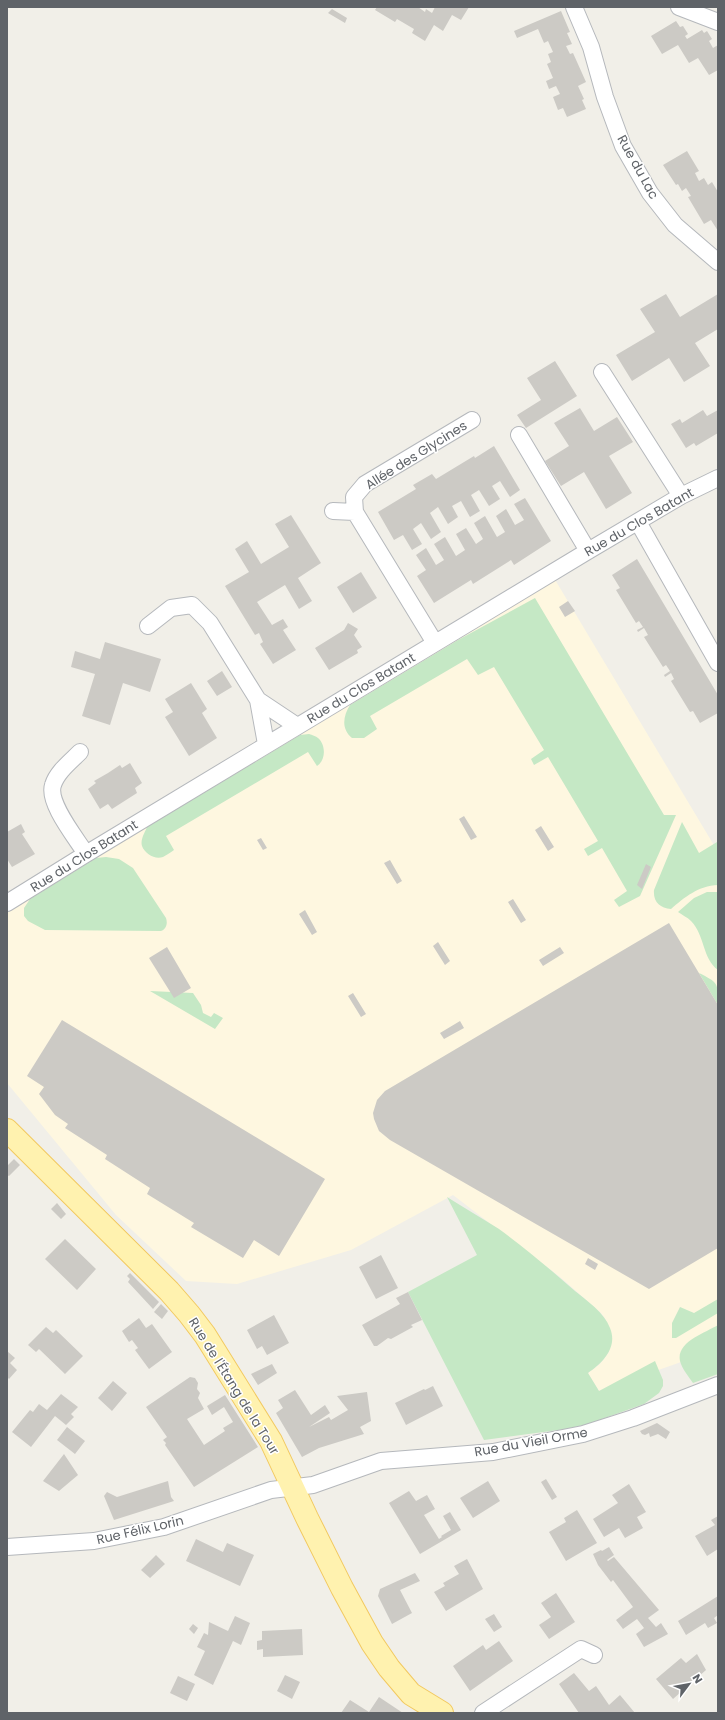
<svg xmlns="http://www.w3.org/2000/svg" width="725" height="1720" font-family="Poppins,sans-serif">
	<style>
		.commercial { fill: #fef7e0 }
		.grass { fill: #c5e8c5 }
		.building { fill: #cccac5 }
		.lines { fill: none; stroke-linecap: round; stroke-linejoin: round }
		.street-casing { stroke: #b5b8bc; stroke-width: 18 }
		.primary-casing { stroke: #f2c960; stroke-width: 24 }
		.street { stroke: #fff; stroke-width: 16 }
		.primary { stroke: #fff2af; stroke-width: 22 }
		.labels { text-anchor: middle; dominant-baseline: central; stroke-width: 3; stroke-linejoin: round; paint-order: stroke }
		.street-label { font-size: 13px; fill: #5f6368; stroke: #fff }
	</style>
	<rect width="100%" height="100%" fill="#f1efe8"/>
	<path class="commercial" d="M551,573l167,279v497l-119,42 -11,-18 12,-9 9,-12 -3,-32 -5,-7 -41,-36 -107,-82 -102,55 -114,34 -51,-3 -70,-66 -109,-132v-180z"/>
	<path class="grass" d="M535,598l129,217h12l-36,81 -21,11 -5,-7 13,-9 -25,-43 -14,8 -4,-7 14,-8 -50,-84 -14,8 -3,-6 13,-9 -50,-83 -16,8 -11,-16 -97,57 7,13 -13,9h-12c-11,-9 -9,-22 -2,-33l108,-65z
		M309,734c3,1 7,2 9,4 8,7 8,22 -1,28l-9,-14 -142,84 8,14c-3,2 -7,5 -11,7 -8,3 -18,-3 -21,-11 -2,-6 3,-14 5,-19l153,-92z
		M682,822l17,31 18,-11 1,2v41c-20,1 -33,12 -47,24 -11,-1 -18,-7 -17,-19z
		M106,857l13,2 14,9 33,50c2,6 0,11 -5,13l-116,-1 -17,-9 -4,-5v-8l6,-9 66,-41z
		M707,892h11v78c-16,-12 -13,-35 -27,-49 -4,-4 -9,-6 -13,-9l16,-14z
		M699,973c20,10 19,10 19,32z
		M150,991l43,2 8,12 2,8 8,4 3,-4 9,5 -8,11z
		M447,1197c17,11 35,21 52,32 26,19 51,40 76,62 12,10 29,21 35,37 8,19 -7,35 -22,45l11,18 56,-30 8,19v6l-4,7 -15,11 -56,20 -22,5 -82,11 -76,-148 69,-37z
		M718,1299v14l-42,25h-4v-15l8,-16 14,6z
		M718,1325v49l-25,9c-4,-6 -11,-14 -13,-22 -4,-19 25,-28 38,-36z"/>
	<path class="building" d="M377,7h41l7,5 1,-3 6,4 3,-6h34l-8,13 -9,-5 -9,16 -9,-6 -9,16 -13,-8 2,-4 -17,-10 -2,3 -20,-12z
		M332,9l15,9 -2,5 -17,-10z
		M561,11l9,21 -3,1 5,11 -6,2 4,8 3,-1 13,29 -8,4 6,13 -2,1 4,9 -19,8 -4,-9 -5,2 -5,-13 7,-3 -4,-8 -7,3 -3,-8 7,-3 -6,-14 4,-2 -3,-8 5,-2 -5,-11 -4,2 -6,-14 -21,9 -3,-7z
		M676,21l4,6 3,-1 5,8 -3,2 2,3 15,-9 2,3 3,-2 5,8 -3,2 4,7 5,-3v25l-9,5 -11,-17 -9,5 -11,-18 -16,9 -11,-18z
		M687,151l12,20 -4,2 4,8 5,-3 4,7 4,-3 6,10v39l-7,-11 -7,4 -16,-27 3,-1 -5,-8 -4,3 -4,-7 -2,1 -13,-20z
		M666,294l14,23 38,-23v35l-23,14 15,23 -26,16 -15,-24 -37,23 -16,-26 39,-23 -15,-23z
		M555,361l22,35 -51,32 -9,-13 24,-15 -14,-22z
		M580,408l14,23 23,-14 16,25 -24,14 23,37 -26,16 -22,-37 -23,14 -16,-25 24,-15 -15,-23z
		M703,410l4,6 11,-6v23l-22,13 -2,-3 -8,5 -15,-24 9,-5 2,4z
		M494,446l26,44 -10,7 -10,-16 -8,5 8,13 -11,7 -10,-16 -8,5 9,16 -10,6 -9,-16 -9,5 6,11 -10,7 -10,-17 -8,6 11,19 -10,7 -10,-16 -8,6 9,15 -10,6 -9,-15 -9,5 -16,-28 38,-23 -3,-4 19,-11 4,5 38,-23 1,2z
		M525,498l26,43 -37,24 -3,-5 -38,24 -2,-4 -37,23 -17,-27 9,-6 -10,-15 10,-7 10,17 8,-5 -10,-16 11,-7 11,19 9,-6 -9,-16 10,-6 10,16 7,-5 -9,-16 11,-7 12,21 8,-5 -9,-16 10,-7 9,16 9,-5 -10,-16z
		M291,515l30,48 -23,15 14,23 -13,8 -14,-24 -28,17 15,23 11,-6 5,8 -5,3 13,20 -23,14 -13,-20 3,-2 -4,-9 -4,2 -30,-49 24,-14 -14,-23 12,-8 14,23 28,-17 -14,-23z
		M637,559l81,136v18l-18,10 -7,-12 -3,1 -19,-31 3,-2 -3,-6 -6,4 -1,-2 6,-4 -4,-6 -3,2 -19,-30 4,-2 -4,-7 -6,4 -1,-2 6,-3 -4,-6 -3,2 -20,-33 4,-2 -8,-13z
		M361,572l16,26 -24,15 -16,-26z
		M568,601l7,10 -10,6 -6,-10z
		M348,623l10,6 -4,6 8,12 -5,3 1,3 -29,17 -14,-22 29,-18z
		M105,642l56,17 -11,33 -27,-9 -13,42 -28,-9 13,-42 -24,-7 4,-16 25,8z
		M222,671l10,16 -15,9 -10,-15z
		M191,683l16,26 -5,4 15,25 -28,18 -24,-39 8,-5 -8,-13z
		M130,763l12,20 -7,5 2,5 -25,16 -4,-5 -8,5 -12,-20 8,-6 -2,-2 14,-8 12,-8 2,3z
		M464,816l13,21 -6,3 -12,-21z
		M21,824l4,8 -3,2 13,20 -23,13 -5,-8v-27z
		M541,826l13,21 -6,4 -13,-21z
		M261,838l6,10 -4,2 -6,-10z
		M390,860l12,21 -5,3 -13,-21z
		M646,864l5,3 -9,22 -5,-4z
		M513,899l13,21 -5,3 -13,-21z
		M305,910l12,22 -5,3 -13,-21z
		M669,923l49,82v243l-69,41 -259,-149 -11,-9 -5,-12 -1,-6 4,-13 8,-9z
		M438,942l12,19 -5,4 -12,-19z
		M167,947l24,41 -17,10 -25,-40z
		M560,947l4,6 -21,13 -4,-6z
		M353,993l13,21 -5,3 -13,-21z
		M62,1020l263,159 -46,77 -25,-16 -11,18 -52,-31 3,-4 -47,-29 3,-6 -45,-29 2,-4 -42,-27 3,-4 -13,-9 -16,-21 5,-7 -17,-11z
		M460,1021l4,7 -20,11 -4,-6z
		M14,1159l6,6 -11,11 -2,-1v-9z
		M57,1203l9,11 -5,5 -10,-10z
		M65,1239l31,30 -19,21 -32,-31z
		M381,1255l17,33 -22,11 -17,-32z
		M588,1258l10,6 -3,6 -10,-6z
		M130,1273l29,29 -6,7 -25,-27 2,-3 -3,-3z
		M408,1292l14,28 -11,5 2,2 -22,12 -3,-1 -11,8h-3l-12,-21 38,-21 -4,-6z
		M161,1304l7,7 -6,8 -8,-7z
		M274,1315l15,28 -22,12 -5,-9 -5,3 -10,-19z
		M139,1318l7,10 6,-4 20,28 -23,17 -14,-19 3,-2 -6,-8 -3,2 -7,-11z
		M46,1327l7,6 3,-3 27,26 -18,18 -26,-25 -3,3 -8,-7z
		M7,1351l8,7 -5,5 7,7 -8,9 -2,-2z
		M272,1364l5,9 -19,12 -7,-11z
		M190,1377l5,1 3,5 -1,6 3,4 -2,5 6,11 -17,10 17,26 21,-14 -2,-3 10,-6 -9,-15 -12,8 -5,-9 18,-11 33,52 -64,40 -29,-42 1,-2 -3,-3 4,-3 -21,-30z
		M113,1381l14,12 -15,18 -14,-13z
		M433,1386l10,20 -37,19 -11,-22 29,-14 1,1z
		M295,1390l16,25 14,-10 5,8 -21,14 20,-10 2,3 17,-10 -11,-14 30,-4 4,29 -11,6 4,7 -45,14 -17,9 -26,-44 7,-5 -5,-8z
		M61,1394l17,13 -7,7 3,3 -8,8 -11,-9 -24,31 -19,-15 18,-22 3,2 6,-8 8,6z
		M657,1423l13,9 -4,7 -8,-5 -8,3 -1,-4 -4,2 -3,-1 -2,-3z
		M67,1427l18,14 -10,13 -18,-14z
		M64,1454l14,21 -19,16 -16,-10z
		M546,1479l11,18 -5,3 -11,-18z
		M168,1481l3,16 3,4 -60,19 -10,-24 3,-4 10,5z
		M488,1481l12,20 -27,17 -13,-20z
		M629,1484l17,28 -9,5 6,11 -18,10 -6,-10 -15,9 -11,-18 25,-16 -6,-8z
		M409,1491l7,10 11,-6 8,14 -11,6 15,24 3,-2 -1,-1 10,-6 -8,-14 7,-4 11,18 -41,24 -31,-51z
		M577,1510l20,33 -31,18 -17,-29 17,-10 -2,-4z
		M718,1516v33l-11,7 -12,-20 20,-11 -4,-5z
		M196,1539l27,13 4,-9 27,12 -14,31 -54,-25z
		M609,1547l5,8 -7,5 1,1 6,-4 45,53 -11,8 8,9 5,-4 7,11 -24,13 -8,-13 8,-6 -7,-9 -14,10 -7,-9 17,-13 -20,-27 -2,2 -13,-17 -5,-11 8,-4 1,1z
		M156,1555l9,9 -15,14 -9,-8z
		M467,1559l16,30 -37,22 -12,-19 11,-6 -2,-3 16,-9 -5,-8z
		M415,1573l5,8 -20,9 12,23 -20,11 -14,-28 2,-7z
		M556,1593l19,29 -26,17 -10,-14 12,-8 -10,-14z
		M718,1596v19l-4,3 3,5 -9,5 -3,-5 -19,12 -8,-14z
		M494,1614l8,13 -8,5 -9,-13z
		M235,1616l15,7 -9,22 -8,-4 -20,44 -19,-10 11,-24 -8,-4 7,-14 4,2 1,-13 19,9z
		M193,1624l5,4 -4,6 -5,-5z
		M302,1629l1,26 -40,2v-8l-6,1v-9l5,-1v-9z
		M499,1641l14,20 -43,30 -17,-25 30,-21 3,5z
		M697,1654l9,16 -33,29 -17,-20 25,-21 5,5z
		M574,1673l15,18 7,-5 13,19 11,-10 15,18h-56l-20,-29z
		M285,1675l15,7 -8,17 -15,-8z
		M178,1676l17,8 -8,17 -17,-8z
		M379,1697l24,16h-62l9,-13 19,12z"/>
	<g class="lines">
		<defs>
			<path id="street" d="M574,7l17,40 14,50 18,49 27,47 25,32 43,37
				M679,7l39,15
				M602,372l79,124
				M519,435l69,116
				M333,511l22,1 80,131
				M355,512l-1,-15 11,-13 107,-64
				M638,522l80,141
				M148,626l23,-18 21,-3 18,18 48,77 8,44
				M258,700l39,26
				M80,752c-10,10 -23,20 -27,33 -6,18 24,54 33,69
				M7,903l79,-49 502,-303 93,-55 37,-18
				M7,1547l87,-6 70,-14 107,-37 42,-5 68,-24 112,-9 90,-18 50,-16 85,-33
				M483,1713l98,-64 13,6"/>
			<path id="primary" d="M7,1130l162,161 20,23 16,21 66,106 36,77 35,70 30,55 17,25 22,26 31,19"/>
		</defs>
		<use href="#street" class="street-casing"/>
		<use href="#primary" class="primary-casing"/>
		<use href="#street" class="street"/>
		<use href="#primary" class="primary"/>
	</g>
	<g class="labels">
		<g class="street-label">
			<text transform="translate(638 167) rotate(61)">Rue du Lac</text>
			<text transform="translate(416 455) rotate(-32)">Allée des Glycines</text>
			<text transform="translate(639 522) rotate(-30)">Rue du Clos Batant</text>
			<text transform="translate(361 688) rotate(-31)">Rue du Clos Batant</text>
			<text transform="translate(84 856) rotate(-32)">Rue du Clos Batant</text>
			<text transform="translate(234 1386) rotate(58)">Rue de l'Étang de la Tour</text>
			<text transform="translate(531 1442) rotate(-10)">Rue du Vieil Orme</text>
			<text transform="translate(140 1530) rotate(-13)">Rue Félix Lorin</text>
		</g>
	</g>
	<rect width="725" height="1720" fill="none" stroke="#5f6368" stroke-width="16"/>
	<g transform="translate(689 1684) rotate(58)" stroke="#ffffff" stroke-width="3" paint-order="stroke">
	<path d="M0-3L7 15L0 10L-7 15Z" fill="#5f6368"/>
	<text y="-6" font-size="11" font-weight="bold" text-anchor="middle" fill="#5f6368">N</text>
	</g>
</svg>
